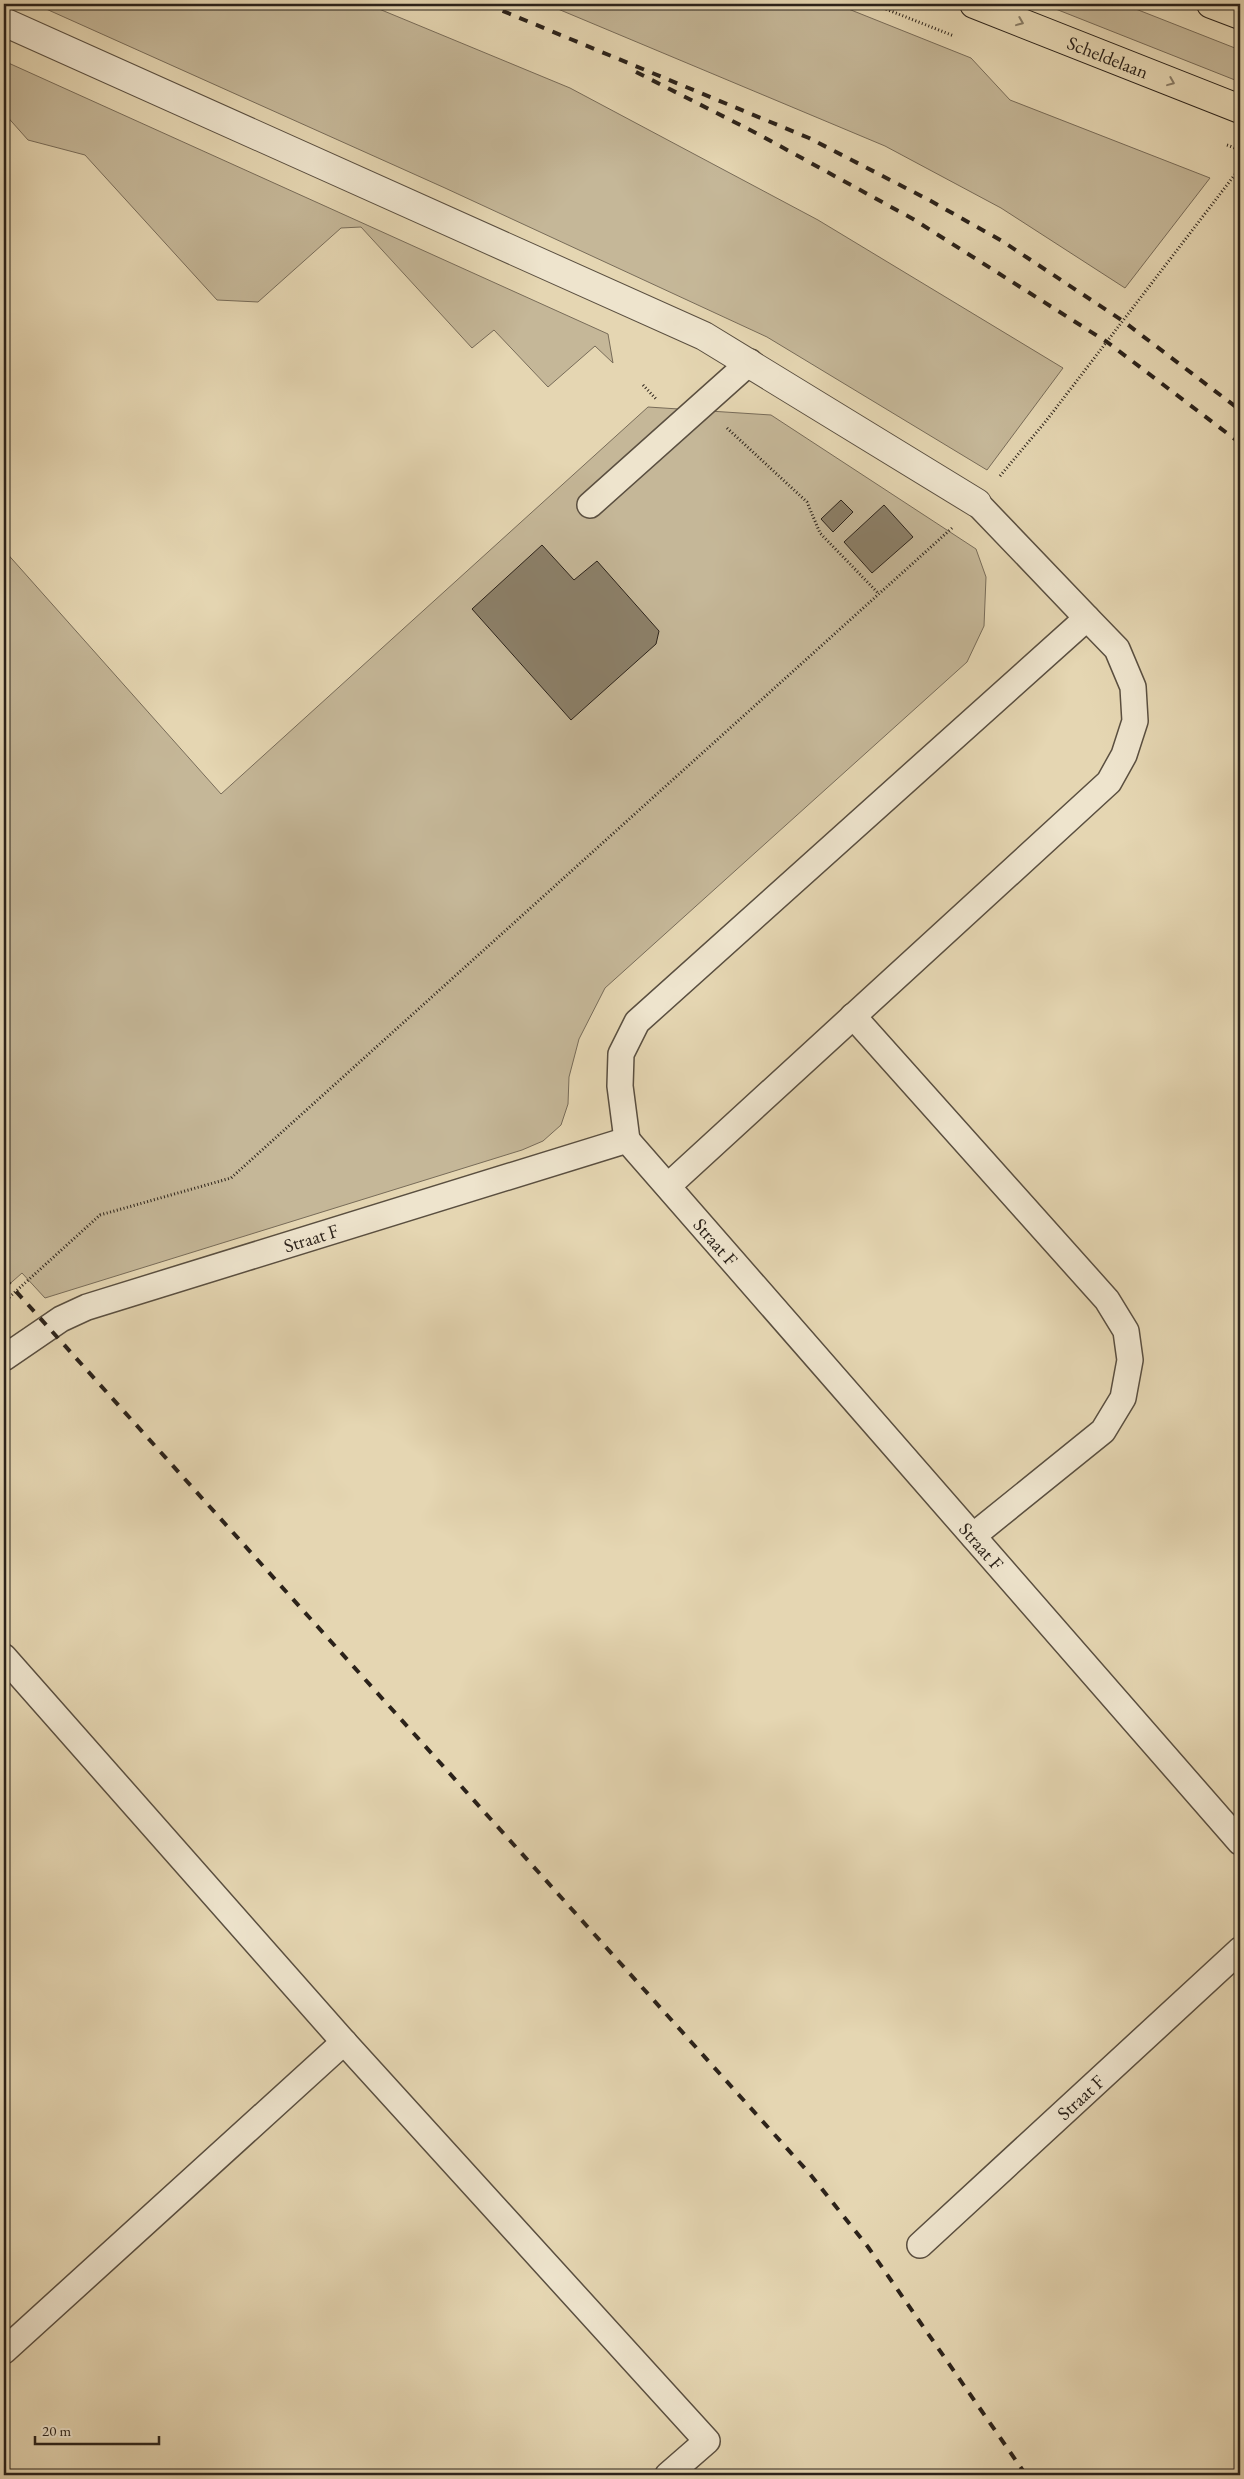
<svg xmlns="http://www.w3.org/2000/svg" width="1244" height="2479" font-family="'EB Garamond',serif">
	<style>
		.green { fill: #c5b798; stroke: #786c59 }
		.building { fill: #8c8069; stroke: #2b221a }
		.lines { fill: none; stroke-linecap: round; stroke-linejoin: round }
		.service-casing { stroke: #5a4f40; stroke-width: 28 }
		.minor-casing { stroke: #5a4f40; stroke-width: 30 }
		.primary-casing { stroke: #2b221a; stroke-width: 30 }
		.path { stroke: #2b221a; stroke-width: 3; stroke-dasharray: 1 2.5; stroke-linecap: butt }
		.service { stroke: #eee4cd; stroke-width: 25 }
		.minor { stroke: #eee4cd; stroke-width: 28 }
		.primary { stroke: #e5d6b2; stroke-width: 28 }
		.rail { stroke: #2b221a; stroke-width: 4; stroke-dasharray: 9 9; stroke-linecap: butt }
		.oneway { stroke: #887c66 }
		.labels { text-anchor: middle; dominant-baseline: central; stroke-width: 4.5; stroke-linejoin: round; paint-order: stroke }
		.street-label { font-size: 19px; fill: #2b221a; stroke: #eee4cd }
	</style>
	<rect width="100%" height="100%" fill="#e5d6b2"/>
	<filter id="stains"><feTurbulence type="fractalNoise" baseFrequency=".004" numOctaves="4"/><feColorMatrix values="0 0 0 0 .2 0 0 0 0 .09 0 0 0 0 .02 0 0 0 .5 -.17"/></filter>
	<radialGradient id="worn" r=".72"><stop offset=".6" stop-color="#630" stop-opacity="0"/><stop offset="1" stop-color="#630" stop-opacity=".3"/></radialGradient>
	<path class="green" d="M35,4h332l203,84 248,132 245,148 -76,102 -220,-133 -322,-149z
		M546,4h290l135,54 39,42 200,78 -85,110 -124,-80 -116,-62z
		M1043,4h80l117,46v32z
		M4,61l604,273 5,29 -18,-17 -47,41 -54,-57 -22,18 -111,-121 -20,1 -83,74 -41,-2 -132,-145 -57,-15 -24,-27z
		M648,407l123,8 205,134 10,28 -2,49 -17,36 -362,326 -26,51 -10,38 -1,27 -7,21 -18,16 -21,9 -477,148 -23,-25 -18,16v-739l217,244z"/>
	<path class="building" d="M841,500l12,12 -20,20 -12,-13z
		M884,505l29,32 -41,36 -28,-31z
		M542,545l32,35 23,-19 62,70 -3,13 -85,76 -99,-111z"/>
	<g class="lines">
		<defs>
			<g id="service">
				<path d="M590,505l160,-143"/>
				<path d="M853,1016l254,284 19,31 4,29 -7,38 -20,33 -130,105"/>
				<path d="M627,1140l-7,-54 1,-32 16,-32 450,-404 -110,-115"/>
				<path d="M668,1186l441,-404 15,-27 11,-34 -2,-34 -16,-38 -30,-31"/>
				<path id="s1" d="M4,1358l57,-39 26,-12 540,-167 613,702"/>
				<path d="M4,1657l340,385 363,399 -39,34"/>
				<path id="s2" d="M920,2245l320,-295"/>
				<path d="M4,2351l340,-309"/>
			</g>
			<path id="minor" d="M4,22l700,314 273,167"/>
			<g id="primary">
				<path id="s3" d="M974,4l266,105"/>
				<path d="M1211,4l29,11"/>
			</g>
		</defs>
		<use href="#service" class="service-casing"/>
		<use href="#minor" class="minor-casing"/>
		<use href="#primary" class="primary-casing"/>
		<path class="path" d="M873,4l81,32
			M1227,145l13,5
			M643,385l14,15
			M727,428l80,74 13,31 59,61
			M1000,476l46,-55 194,-253
			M4,1302l96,-87 131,-37 721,-650"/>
		<use href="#service" class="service"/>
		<use href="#minor" class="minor"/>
		<use href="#primary" class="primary"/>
		<path class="rail" d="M486,4l323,134 120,62 73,41 121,80 117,89
			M636,72l122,62 155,85 194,123 133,101
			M4,1278l806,896 58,73 158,228"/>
	</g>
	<defs><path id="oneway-chevron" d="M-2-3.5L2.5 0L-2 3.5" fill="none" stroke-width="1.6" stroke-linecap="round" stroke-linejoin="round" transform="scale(1.25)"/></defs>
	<g class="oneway">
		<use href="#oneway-chevron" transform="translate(1020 22) rotate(22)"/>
		<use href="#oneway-chevron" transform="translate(1171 82) rotate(22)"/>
	</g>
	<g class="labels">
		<g class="street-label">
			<text stroke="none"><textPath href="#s3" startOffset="144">Scheldelaan</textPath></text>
			<text stroke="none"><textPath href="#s1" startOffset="332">Straat F</textPath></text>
			<text stroke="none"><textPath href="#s1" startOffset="798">Straat F</textPath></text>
			<text stroke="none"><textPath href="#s1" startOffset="1202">Straat F</textPath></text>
			<text stroke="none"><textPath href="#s2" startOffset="218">Straat F</textPath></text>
		</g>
	</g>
	<rect width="1244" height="2479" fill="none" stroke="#e5d6b2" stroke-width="20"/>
	<rect x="5" y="5" width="1234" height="2469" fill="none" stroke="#2b221a" stroke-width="2.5"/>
	<rect x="10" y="10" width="1224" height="2459" fill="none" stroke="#2b221a"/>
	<path d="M35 2436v8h124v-8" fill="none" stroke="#2b221a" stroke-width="2.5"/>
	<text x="42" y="2436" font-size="15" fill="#2b221a" stroke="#eee4cd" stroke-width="4" paint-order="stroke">20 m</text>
	<rect width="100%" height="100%" filter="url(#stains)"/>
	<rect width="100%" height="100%" fill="url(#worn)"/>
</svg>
